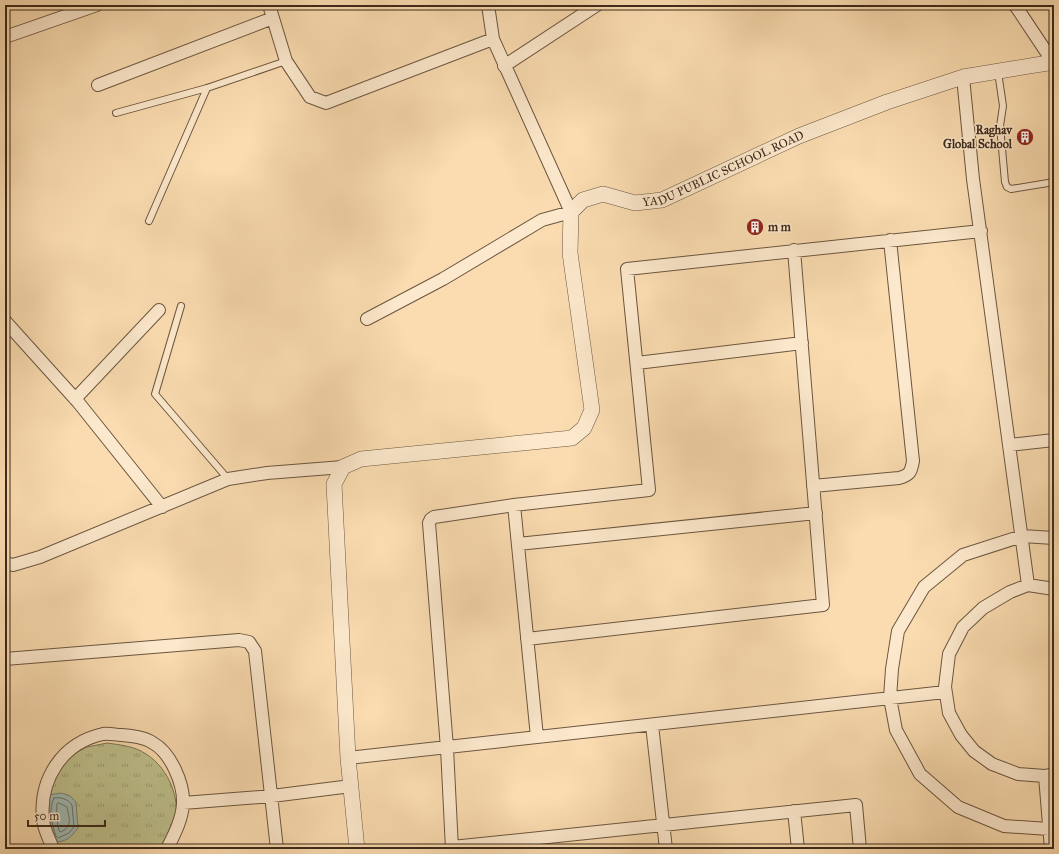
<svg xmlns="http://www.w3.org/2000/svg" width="1059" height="854" font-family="'IM FELL Great Primer',serif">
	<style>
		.grass { fill: url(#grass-tufts); stroke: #7d7554 }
		.water { fill: #a0bab3; stroke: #788076 }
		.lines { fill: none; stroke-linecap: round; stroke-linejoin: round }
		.shore { stroke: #6e7267; stroke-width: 1 }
		.service-casing { stroke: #6c5640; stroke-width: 8 }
		.minor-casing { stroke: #6c5640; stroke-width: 14 }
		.tertiary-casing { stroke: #6c5640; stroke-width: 16 }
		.service { stroke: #fce8cc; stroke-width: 6 }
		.minor { stroke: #fce8cc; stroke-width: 12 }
		.tertiary { stroke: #fce8cc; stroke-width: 15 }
		.labels { text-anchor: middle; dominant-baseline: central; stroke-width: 3; stroke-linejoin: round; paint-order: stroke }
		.poi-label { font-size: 12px; font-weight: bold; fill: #3d2a1b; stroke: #fce8cc; text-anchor: end }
		.street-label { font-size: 12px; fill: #3d2a1b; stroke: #fce8cc }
	</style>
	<defs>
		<pattern id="grass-tufts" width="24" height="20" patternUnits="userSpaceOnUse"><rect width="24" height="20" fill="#bdc08c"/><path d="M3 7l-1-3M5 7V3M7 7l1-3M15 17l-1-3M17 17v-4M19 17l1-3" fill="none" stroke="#9b9c72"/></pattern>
	</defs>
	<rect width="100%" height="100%" fill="#fadcb0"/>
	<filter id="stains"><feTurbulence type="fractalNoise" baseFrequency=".005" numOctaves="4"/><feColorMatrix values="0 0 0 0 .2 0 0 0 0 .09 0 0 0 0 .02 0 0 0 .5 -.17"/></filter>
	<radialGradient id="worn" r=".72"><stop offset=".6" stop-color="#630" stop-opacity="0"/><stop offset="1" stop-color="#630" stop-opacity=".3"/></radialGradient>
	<path class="grass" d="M107,743c14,2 27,3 39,11 24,15 36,48 28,75 -2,7 -6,14 -9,20h-111l-8,-60 23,-33 18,-9z"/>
	<path class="water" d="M61,793l9,3 6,6 2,26c-6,8 -13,16 -25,13 -5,-16 -6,-30 -4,-46z"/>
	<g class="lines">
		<path class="shore" d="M54,798c7,-1 14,1 18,7l2,22 -5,6 -11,5 -2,-2c-4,-11 -8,-27 -2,-38z
			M59,803l8,4c2,10 6,19 -6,25l-2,-1c-2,-9 -3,-18 -2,-27z"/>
		<defs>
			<path id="service" d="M998,72l5,34 -3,20 5,56 2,5 4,2 43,-7
				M116,113l91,-25 79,-27
				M149,221l58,-133
				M181,306l-26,88 73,85"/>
			<path id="minor" d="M269,5l17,56 24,36 16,6 167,-64
				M1015,5l38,57
				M5,37l92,-32
				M504,66l93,-61
				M963,77l10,102 55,406
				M98,85l175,-67
				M367,319l76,-40 99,-59 29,-8 -78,-173 -5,-34
				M5,321l73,81 84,105
				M637,363l165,-20
				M75,399l84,-89
				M1009,445l45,-5
				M813,486l86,-8c11,-3 12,-6 14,-17l-23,-221
				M514,505l23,232
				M1054,538l-32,-2 -59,19 -39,32 -26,44 -6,38 -2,29 6,32 24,44 38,33 46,19 45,3 5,-1
				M518,544l298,-31
				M5,563l8,2 27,-8 188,-78 39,-6 76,-6
				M1054,589l-26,-4 -18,7 -27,16 -20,19 -14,27 -4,33 4,26 12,22 13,16 18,13 26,10 27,2 9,-2
				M527,639l296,-34 -29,-355
				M5,659l234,-19 10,2 6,9 22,198
				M652,725l14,124
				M348,758l597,-66
				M1045,776l6,73
				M183,803l89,-7 79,-10
				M794,811l4,38
				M452,847l404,-42 4,44
				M53,849c-3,-9 -9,-19 -10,-29 -4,-41 19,-77 60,-86 6,-1 13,1 18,1 11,1 23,2 32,8 18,10 31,41 30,61 -1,16 -9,31 -16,45
				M452,849l-5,-101 -18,-225 2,-4 3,-2 80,-12 135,-15 -22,-221 354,-38"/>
			<g id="tertiary">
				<path id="s1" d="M357,849l-9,-91 -14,-274 9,-17 18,-8 211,-21 12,-10 8,-18 -22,-157 1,-41 12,-12 20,-6 32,9 27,-3 137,-64 88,-34 76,-25 91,-15"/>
			</g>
		</defs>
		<use href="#service" class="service-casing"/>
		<use href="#minor" class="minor-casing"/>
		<use href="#tertiary" class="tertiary-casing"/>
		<use href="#service" class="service"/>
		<use href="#minor" class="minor"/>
		<use href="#tertiary" class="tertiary"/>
	</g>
	<defs>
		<symbol id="building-disc" viewBox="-11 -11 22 22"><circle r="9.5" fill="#8f2418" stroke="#fce8cc"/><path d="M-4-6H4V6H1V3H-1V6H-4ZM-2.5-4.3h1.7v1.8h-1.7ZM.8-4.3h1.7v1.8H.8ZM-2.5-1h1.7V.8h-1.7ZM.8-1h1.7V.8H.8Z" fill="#fff"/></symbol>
	</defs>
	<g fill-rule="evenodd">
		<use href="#building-disc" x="1015" y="127" width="20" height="20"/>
		<use href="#building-disc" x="745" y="217" width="20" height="20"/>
	</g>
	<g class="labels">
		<g class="poi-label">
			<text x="1012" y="130">Raghav<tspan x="1012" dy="14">Global School</tspan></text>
			<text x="768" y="227" text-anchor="start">m m</text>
		</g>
		<g class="street-label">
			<text stroke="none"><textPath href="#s1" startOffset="1018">YADU PUBLIC SCHOOL ROAD</textPath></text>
		</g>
	</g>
	<rect width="1059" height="854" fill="none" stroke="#fadcb0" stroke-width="20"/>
	<rect x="6" y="6" width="1047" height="842" fill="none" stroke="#3d2a1b" stroke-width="2"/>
	<rect x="10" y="10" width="1039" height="834" fill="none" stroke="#3d2a1b"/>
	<path d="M28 820v6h77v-6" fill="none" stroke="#3d2a1b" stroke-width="2"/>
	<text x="34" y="820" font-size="12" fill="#3d2a1b" stroke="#fce8cc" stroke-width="3" paint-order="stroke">50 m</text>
	<rect width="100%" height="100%" filter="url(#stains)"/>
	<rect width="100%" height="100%" fill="url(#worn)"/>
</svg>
